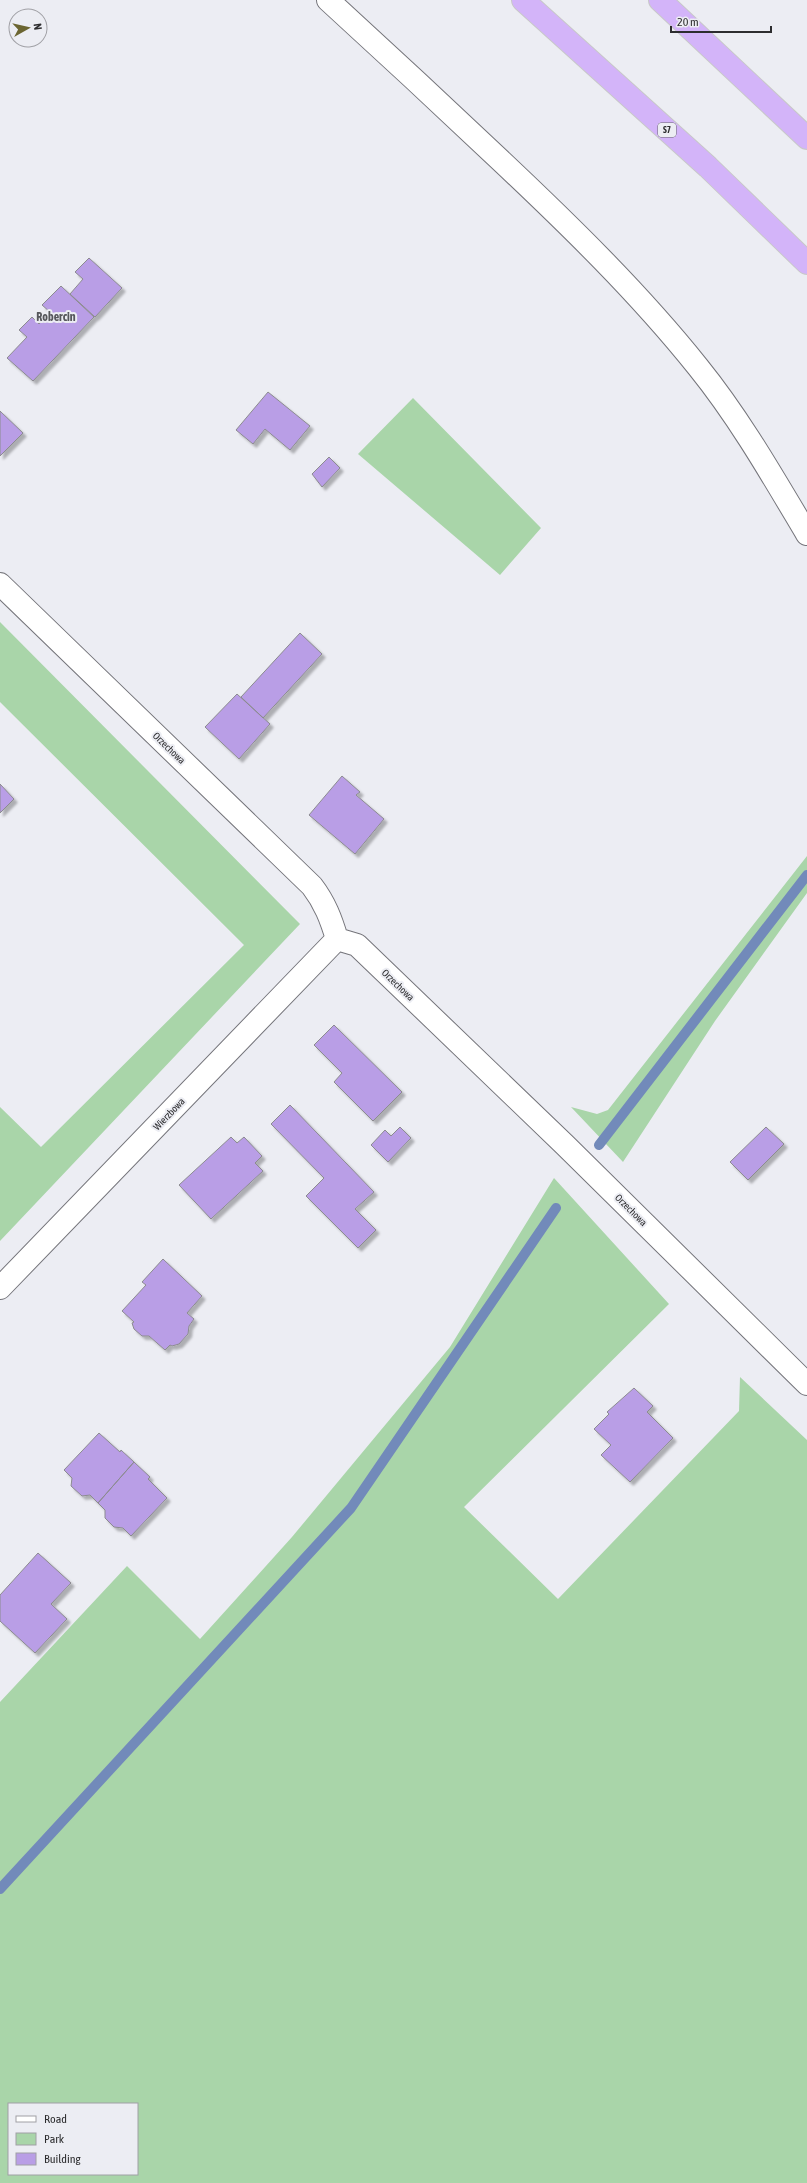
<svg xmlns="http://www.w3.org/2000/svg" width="807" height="2183" font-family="'Asap Condensed',sans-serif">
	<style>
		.green { fill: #a9d5a9; fill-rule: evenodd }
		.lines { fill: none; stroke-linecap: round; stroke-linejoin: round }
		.stream { stroke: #728aba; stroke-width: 10 }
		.building { fill: #b99ee6; stroke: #8c8b90; filter: url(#shadow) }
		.minor-casing { stroke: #74747a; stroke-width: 24 }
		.highway-casing { stroke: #c8c8c9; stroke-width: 24 }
		.minor { stroke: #fff; stroke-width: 22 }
		.highway { stroke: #d3b4f9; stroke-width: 22 }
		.labels { text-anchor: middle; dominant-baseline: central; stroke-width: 4; stroke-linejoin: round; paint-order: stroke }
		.shield { fill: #ecedf3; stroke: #66676a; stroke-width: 1 }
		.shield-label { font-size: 9px; font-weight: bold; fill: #2d2d2f }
		.street-label { font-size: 10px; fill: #2d2d2f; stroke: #ecedf3 }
		.quarter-label { font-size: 12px; font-weight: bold; fill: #56575b; stroke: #ecedf3 }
	</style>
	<defs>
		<filter id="shadow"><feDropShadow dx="3.5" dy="3.5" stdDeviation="1" flood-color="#0004"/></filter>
	</defs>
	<rect width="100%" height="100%" fill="#ecedf3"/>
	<path class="green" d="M413,398l128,130 -41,47 -142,-121z
		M0,622l300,302 -300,317v-134l41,40 203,-202 -244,-243z
		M807,856v37l-92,128 -92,141 -52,-55 26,7 11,-4z
		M554,1178l115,126 -205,203 94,92 181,-188 1,-34 67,63v743h-807v-481l127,-136 73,73 92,-102 158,-190zM9,2104h128v70h-128z"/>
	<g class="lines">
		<path class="stream" d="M599,1145l208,-270
			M0,1889l351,-381 205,-300"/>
	</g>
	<path class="building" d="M89,258l33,30 -27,29 -25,-23 13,-15 -8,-7z
		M61,286l33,31 -61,64 -26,-23 20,-21 -8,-7 13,-13 7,7 11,-12 -8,-7z
		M268,392l42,34 -20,24 -25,-21 -12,15 -17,-14z
		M0,411l23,22 -23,23z
		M329,457l11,11 -18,19 -10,-13z
		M300,633l22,21 -59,64 -22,-21z
		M237,694l33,30 -31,35 -34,-32z
		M342,776l18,16 -4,3 28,24 -29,35 -46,-39z
		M0,784l14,15 -14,14z
		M334,1025l68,67 -29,29 -39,-39 8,-9 -28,-28z
		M290,1105l84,87 -19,17 21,21 -18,18 -52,-52 18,-18 -53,-54z
		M400,1127l11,11 -23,24 -17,-17 14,-15 6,6z
		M766,1127l18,17 -36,36 -18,-18z
		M231,1137l6,6 7,-6 18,19 -7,7 8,8 -52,48 -32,-34z
		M163,1259l39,37 -15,17 7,6 -5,7 -1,8 -9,10 -7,2 -2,-1 -5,5 -16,-14h-7l-8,-7 -2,-6 2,-1 -12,-11 24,-26 -4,-3z
		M634,1388l19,18 -6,6 26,26 -43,44 -29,-27 10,-10 -17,-16 15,-15 -2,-2z
		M99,1433l21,19 1,-2 13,12 -36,41 -8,-8 -8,1 -11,-10 1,-8 -8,-8z
		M134,1462l16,15 -2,2 19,19 -36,38 -8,-8 -9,-1 -9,-9v-8l-7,-7z
		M38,1553l33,30 -20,21 16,15 -32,34 -35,-32v-26z"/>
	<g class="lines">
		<defs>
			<path id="minor" d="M328,0c57,52 114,105 170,158 70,66 140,134 200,209 42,52 75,110 109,167
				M0,584l312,302c13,17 19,33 25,53
				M337,939l20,6 208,200 242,239
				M0,1288l337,-349"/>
			<path id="highway" d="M523,0l185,167 99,96
				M660,0l147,138"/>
		</defs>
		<use href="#minor" class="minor-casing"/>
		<use href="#highway" class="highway-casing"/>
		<use href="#minor" class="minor"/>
		<use href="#highway" class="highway"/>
	</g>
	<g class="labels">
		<rect class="shield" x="658" y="123" width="18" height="14" rx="3"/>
		<g class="shield-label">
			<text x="667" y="130">S7</text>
		</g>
		<g class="street-label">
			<text transform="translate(169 748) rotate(44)">Orzechowa</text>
			<text transform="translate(398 985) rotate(44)">Orzechowa</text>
			<text transform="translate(169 1114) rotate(-46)">Wierzbowa</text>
			<text transform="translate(631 1210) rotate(45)">Orzechowa</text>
		</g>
		<g class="quarter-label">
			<text x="56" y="317">Robercin</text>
		</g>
	</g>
	<rect x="8" y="2103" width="130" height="72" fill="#ecedf3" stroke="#a0a0a5"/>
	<rect x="16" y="2116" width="20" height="6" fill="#ffffff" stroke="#a0a0a5"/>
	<text x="44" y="2123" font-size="12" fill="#2d2d2f">Road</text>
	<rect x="16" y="2133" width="20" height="12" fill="#a9d5a9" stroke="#a0a0a5"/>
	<text x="44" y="2143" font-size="12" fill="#2d2d2f">Park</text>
	<rect x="16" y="2153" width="20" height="12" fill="#b99ee6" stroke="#a0a0a5"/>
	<text x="44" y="2163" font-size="12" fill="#2d2d2f">Building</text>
	<g transform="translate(28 28) rotate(82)"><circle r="19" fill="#ecedf3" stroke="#a0a0a5"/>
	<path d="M0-3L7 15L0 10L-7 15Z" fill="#6b6531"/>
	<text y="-6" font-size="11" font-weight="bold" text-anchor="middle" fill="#2d2d2f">N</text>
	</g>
	<path d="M671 26v6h100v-6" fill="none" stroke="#2d2d2f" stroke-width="2"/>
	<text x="677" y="26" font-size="12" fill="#2d2d2f" stroke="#ecedf3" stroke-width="3" paint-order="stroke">20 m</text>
</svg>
